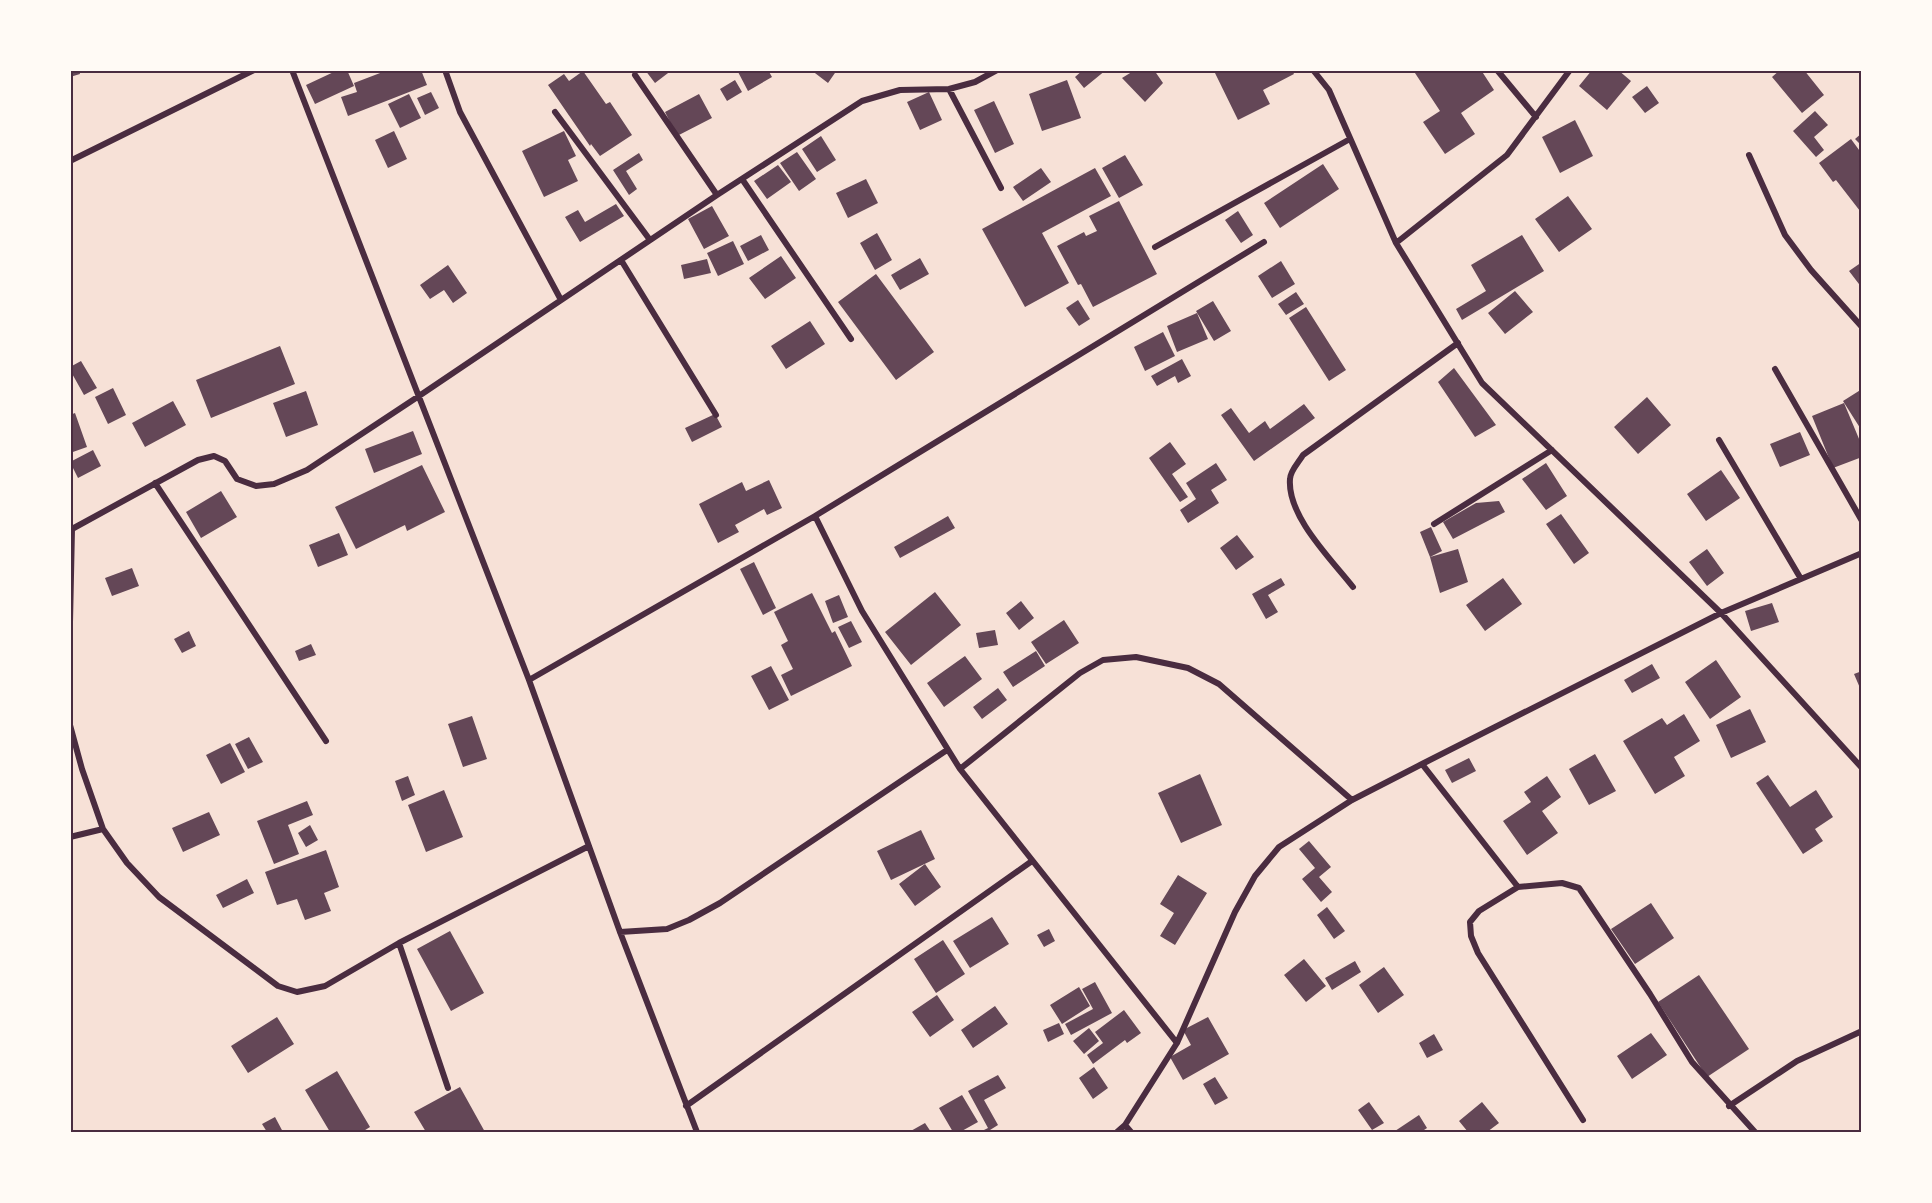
<svg xmlns="http://www.w3.org/2000/svg" width="1932" height="1203" font-family="'PT Sans',sans-serif">
	<style>
		.building { fill: #644757 }
		.lines { fill: none; stroke-linecap: round; stroke-linejoin: round }
		.minor { stroke: #4a2c40; stroke-width: 6 }
		.neatline { fill: none; stroke: #4a2c40; stroke-width: 2 }
	</style>
	<rect width="100%" height="100%" fill="#f7e1d7"/>
	<path class="building" d="M70,70h9l1,4 -10,3z
		M338,70h9l7,16 -39,18 -9,-19z
		M388,70h33l6,15 -79,31 -7,-19 16,-5 -3,-9z
		M645,70h27l-17,13z
		M737,70h31l4,7 -24,14z
		M811,70h26l-9,13z
		M1083,70h23l-22,18 -9,-11z
		M1135,70h19l9,13 -18,19 -23,-24z
		M1219,70h19l1,3 5,-3h48l2,4 -31,16 7,14 -32,16 -23,-47z
		M1413,70h68l13,20 -33,23 14,21 -30,20 -22,-32 17,-11z
		M1592,70h26l13,11 -24,29 -28,-24z
		M1780,70h24l20,25 -22,18 -30,-36z
		M583,71l23,33 4,-2 22,33 -32,21 -9,-12 -1,2 -42,-61 16,-11 5,7z
		M735,80l7,12 -15,9 -7,-12z
		M1067,80l14,38 -39,13 -13,-37z
		M1647,86l12,17 -14,10 -13,-16z
		M431,92l8,16 -14,7 -8,-17z
		M929,92l13,28 -22,10 -13,-28z
		M409,94l12,24 -21,10 -12,-24z
		M699,94l13,24 -35,18 -12,-24z
		M994,101l20,43 -19,9 -21,-43z
		M1815,111l13,14 -14,12 10,13 -8,7 -23,-26z
		M1575,120l18,36 -33,17 -18,-36z
		M394,131l13,28 -19,9 -13,-28z
		M564,131l12,25 -8,4 10,21 -34,16 -22,-46z
		M1862,133v13l-7,-7z
		M821,136l15,24 -19,12 -15,-23z
		M1851,139l11,15v56l-2,1 -24,-31 -3,2 -14,-19z
		M797,152l19,27 -17,12 -19,-28z
		M639,153l4,7 -17,11 11,18 -8,6 -16,-25z
		M1125,155l18,30 -24,13 -17,-30z
		M1323,164l16,25 -59,39 -16,-25z
		M778,165l13,17 -24,17 -13,-18z
		M1041,168l10,14 -28,19 -10,-14z
		M1095,168l16,28 -69,37 27,50 -44,24 -43,-78z
		M866,179l12,24 -30,15 -12,-25z
		M1568,196l24,33 -33,23 -24,-33z
		M1119,201l38,73 -64,33 -12,-23 -3,1 -21,-39 27,-14 2,4 11,-5 -8,-15z
		M616,204l8,12 -44,26 -15,-25 13,-7 7,12z
		M712,206l17,30 -25,13 -16,-30z
		M1238,211l15,24 -12,8 -16,-23z
		M877,233l15,27 -17,10 -15,-27z
		M761,235l8,15 -21,11 -8,-15z
		M1522,235l22,36 -82,49 -6,-11 30,-18 -15,-26z
		M733,241l11,23 -26,12 -11,-23z
		M781,256l15,22 -31,21 -16,-21z
		M920,258l9,16 -29,16 -9,-15z
		M707,259l4,14 -27,6 -3,-14z
		M1281,261l14,23 -23,14 -14,-22z
		M1862,262v26l-13,-17z
		M448,265l19,28 -14,10 -9,-13 -14,9 -10,-14z
		M876,274l58,78 -38,28 -58,-78z
		M1515,291l18,21 -28,22 -17,-21z
		M1296,292l8,12 -18,11 -8,-11z
		M1078,300l12,19 -11,7 -13,-18z
		M1213,301l18,30 -17,10 -18,-30z
		M1306,307l40,63 -17,11 -40,-63z
		M1197,313l11,26 -31,13 -10,-26z
		M810,321l15,23 -39,25 -15,-23z
		M1163,332l12,24 -30,15 -11,-24z
		M280,346l15,38 -84,34 -15,-38z
		M1182,359l9,17 -13,7 -3,-7 -18,10 -6,-10z
		M81,361l16,27 -13,7 -14,-25v-3z
		M1454,368l42,57 -21,12 -37,-55z
		M113,388l13,27 -18,9 -13,-27z
		M1862,389v42l-19,-30z
		M306,391l12,34 -32,12 -13,-34z
		M1647,397l24,28 -33,29 -24,-27z
		M173,401l13,24 -41,22 -13,-24z
		M1844,403l18,43v11l-29,11 -21,-52z
		M1304,404l11,14 -61,43 -33,-46 10,-7 18,25 16,-12 5,8z
		M75,413l12,34 -17,6v-38z
		M715,414l7,13 -30,15 -7,-14z
		M413,431l9,23 -48,19 -9,-24z
		M1800,432l10,23 -30,12 -10,-23z
		M1170,442l16,22 -14,10 16,23 -8,5 -31,-44z
		M93,450l8,16 -23,12 -8,-16z
		M1216,463l11,17 -16,10 8,13 -31,20 -8,-13 16,-11 -10,-16z
		M1546,463l21,33 -21,14 -24,-31z
		M422,465l23,47 -38,19 -2,-6 -49,24 -21,-42z
		M1721,470l19,28 -34,23 -19,-27z
		M769,480l13,28 -15,7 -3,-6 -29,16 4,7 -21,11 -19,-39 43,-22 4,9z
		M221,491l16,26 -36,21 -15,-26z
		M1499,501l6,11 -52,27 -10,-17 33,-19z
		M1561,514l28,39 -15,11 -28,-40z
		M948,516l7,12 -55,30 -6,-11z
		M1431,527l11,24 -12,6 -10,-25z
		M339,533l9,22 -30,12 -9,-22z
		M1237,535l17,22 -18,13 -16,-22z
		M1458,549l10,33 -28,11 -10,-36z
		M1707,549l17,24 -17,13 -18,-24z
		M754,562l22,46 -13,7 -23,-46z
		M132,568l7,18 -27,10 -7,-18z
		M1281,578l4,7 -17,10 10,17 -12,7 -14,-25z
		M1503,578l19,26 -37,27 -19,-26z
		M935,592l26,33 -50,40 -26,-33z
		M812,593l20,40 3,-2 17,35 -61,30 -10,-21 12,-6 -12,-24 7,-4 -14,-29z
		M839,595l9,22 -15,6 -8,-22z
		M1021,601l13,17 -15,12 -13,-17z
		M1772,603l7,19 -28,9 -6,-20z
		M1064,620l15,23 -33,21 -15,-22z
		M851,621l11,21 -13,6 -11,-21z
		M995,630l3,15 -19,3 -3,-15z
		M189,631l7,15 -14,7 -8,-14z
		M311,644l5,11 -17,6 -4,-10z
		M1036,651l9,15 -32,21 -10,-15z
		M965,656l17,23 -38,28 -17,-24z
		M1716,660l25,37 -31,22 -25,-37z
		M1652,664l8,14 -28,15 -8,-13z
		M771,666l18,34 -20,10 -18,-34z
		M1862,671v16l-2,1 -6,-14z
		M998,688l9,12 -25,19 -9,-12z
		M1750,709l16,33 -35,16 -15,-33z
		M1684,714l16,27 -26,16 11,19 -30,18 -32,-53 39,-23 5,7z
		M472,716l15,43 -24,8 -15,-43z
		M249,737l14,25 -15,7 -13,-25z
		M230,743l15,29 -24,12 -15,-29z
		M1595,754l21,37 -27,14 -20,-36z
		M1469,758l7,13 -24,12 -7,-13z
		M1200,774l22,51 -41,18 -23,-50z
		M1768,775l22,32 26,-17 17,27 -18,12 8,12 -20,13 -47,-71z
		M408,776l7,19 -13,6 -7,-20z
		M1547,776l14,21 -19,14 16,22 -31,22 -24,-34 28,-19 -7,-10z
		M444,790l19,47 -37,15 -18,-47z
		M307,801l6,14 -25,10 11,29 -25,10 -17,-43z
		M209,812l11,23 -37,17 -11,-24z
		M310,825l8,15 -12,7 -8,-14z
		M921,830l14,29 -44,21 -14,-29z
		M1309,841l22,26 -12,10 13,15 -11,10 -19,-23 13,-11 -16,-19z
		M326,850l13,37 -15,6 7,18 -26,9 -8,-21 -20,6 -12,-33z
		M925,864l16,23 -26,19 -16,-22z
		M1178,875l29,18 -32,52 -15,-9 14,-23 -14,-9z
		M247,879l7,14 -31,15 -7,-13z
		M1651,903l23,35 -39,26 -24,-35z
		M1327,907l18,24 -11,8 -17,-24z
		M992,917l17,27 -39,24 -17,-27z
		M1049,929l6,12 -11,6 -7,-12z
		M450,931l34,62 -33,18 -34,-62z
		M943,940l22,34 -29,19 -22,-34z
		M1304,959l22,27 -20,16 -22,-27z
		M1355,961l6,11 -29,18 -7,-12z
		M1384,967l20,28 -26,18 -19,-28z
		M1699,975l50,74 -42,28 -49,-75z
		M1095,982l17,31 -41,22 -6,-11 28,-15 -11,-20z
		M1079,987l11,19 -28,18 -12,-19z
		M937,995l17,25 -24,17 -18,-25z
		M995,1006l13,18 -35,24 -12,-18z
		M1124,1010l17,23 -14,10 -2,-3 -32,24 -6,-9 16,-12 -8,-11z
		M277,1017l17,27 -46,29 -17,-27z
		M1208,1017l21,37 -46,26 -13,-23 21,-12 -8,-15z
		M1059,1023l5,11 -16,8 -5,-12z
		M1089,1028l10,13 -15,13 -11,-13z
		M1651,1033l16,22 -35,24 -15,-23z
		M1434,1034l9,16 -16,8 -8,-15z
		M1094,1067l14,21 -15,11 -14,-21z
		M337,1071l33,56 -8,5h-32l-25,-42z
		M998,1075l8,13 -22,12 14,25 -8,5 2,2h-12l8,-4 -20,-37z
		M1215,1077l13,21 -13,7 -12,-21z
		M460,1087l25,45h-59l-12,-20z
		M962,1095l16,27 -18,10h-7l-14,-24z
		M1369,1102l15,21 -12,7 -14,-20z
		M1482,1102l17,21 -12,9h-19l-9,-11z
		M1419,1115l8,13 -6,4h-25l-1,-1z
		M275,1117l8,15h-16l-5,-8z
		M925,1123l6,9h-22z"/>
	<g class="lines">
		<path class="minor" d="M292,70l237,610 91,252 77,200
			M445,70l15,42 101,188
			M1313,70l16,20 67,153 86,140 239,230 141,155
			M1497,70l39,47
			M635,75l82,120
			M949,89l52,99
			M555,112l95,128
			M1749,155l36,80 26,35 51,57
			M70,161l184,-91
			M742,179l109,160
			M1396,243l111,-88 63,-85
			M1155,247l195,-108
			M621,260l95,155
			M1775,369l87,152
			M1719,440l82,139
			M155,483l171,258
			M1434,524l118,-74
			M70,526l2,3 126,-69 16,-4 11,5 12,18 19,7 18,-2 33,-14 112,-74 298,-201 145,-94 38,-11 49,-1 26,-7 22,-12
			M1353,587c-22,-28 -66,-71 -63,-108 0,-8 9,-17 13,-24l155,-112
			M70,622l2,-93
			M529,680l286,-164
			M70,725l12,44 21,60 24,34 32,34 119,89 19,6 28,-6 74,-43 190,-97
			M1422,764l96,123 44,-4 17,5 71,106 42,68 63,70
			M960,769l120,-96 23,-13 33,-3 52,11 31,16 133,116
			M70,837l33,-8
			M1518,887l-39,24 -9,11 1,14 7,17 105,167
			M620,932l47,-3 22,-9 31,-17 227,-153
			M399,943l49,145
			M1177,1043l-217,-274 -98,-158 -47,-95 449,-274
			M686,1106l346,-245
			M1729,1106l68,-45 65,-30
			M1125,1125l6,7
			M1117,1132l8,-7 52,-82 58,-131 20,-36 24,-29 73,-47 70,-36 299,-151 141,-60"/>
	</g>
	<rect width="1932" height="1203" fill="none" stroke="#fffaf5" stroke-width="144"/>
	<rect x="72" y="72" width="1788" height="1059" class="neatline"/>
</svg>
